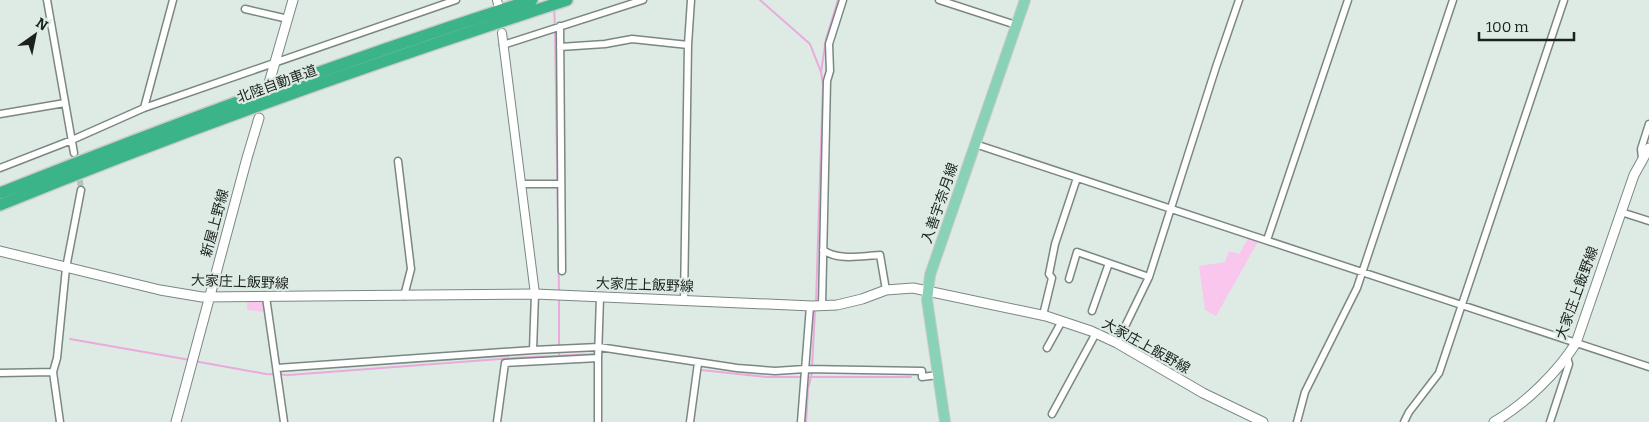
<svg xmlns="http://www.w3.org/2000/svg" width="1649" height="422" font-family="Bitter,'Noto Sans JP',serif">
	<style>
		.green { fill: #f9c7ed }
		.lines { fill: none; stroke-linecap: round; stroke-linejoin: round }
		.stream { stroke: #eaaadc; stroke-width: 2 }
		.minor-tunnel { stroke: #b6c3bd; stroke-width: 6; stroke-dasharray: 6 3; stroke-linecap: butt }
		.minor-casing { stroke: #7b8882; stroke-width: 9 }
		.tertiary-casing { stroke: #7b8882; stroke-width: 10 }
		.secondary-casing { stroke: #7b8882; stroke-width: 11 }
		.primary-casing { stroke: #c9cac9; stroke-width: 12 }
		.motorway-casing { stroke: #c9cac9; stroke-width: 14 }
		.minor { stroke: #fff; stroke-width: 6 }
		.tertiary { stroke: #fff; stroke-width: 8 }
		.secondary { stroke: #fff; stroke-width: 9 }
		.primary { stroke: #89d2b8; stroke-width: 10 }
		.motorway { stroke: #3ab488; stroke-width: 11 }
		.labels { text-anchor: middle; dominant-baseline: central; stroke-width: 4.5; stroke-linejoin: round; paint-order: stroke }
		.street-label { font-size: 14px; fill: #1c211f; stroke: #ddebe4 }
	</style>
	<rect width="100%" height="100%" fill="#ddebe4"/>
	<path class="green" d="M1249,237l10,3 -43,76 -11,-6 -6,-44 26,-4 4,-11 10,3z
		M264,301l1,11 -18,-2v-8z"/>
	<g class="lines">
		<path class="stream" d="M760,0l50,44 11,28 2,12 -7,219
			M554,8l1,18
			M555,30l4,263
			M821,72l5,-33 12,-39
			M559,298v58
			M70,339l120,21
			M194,361l72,13 23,1 224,-17 82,-4
			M812,367l3,-57
			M701,370l66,7h144
			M806,422l2,-33 4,-17"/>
		<path class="minor-tunnel" d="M79,171l2,19"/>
		<defs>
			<path id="minor" d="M47,0l27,153
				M939,0l77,25
				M245,9l43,10
				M560,26l2,245
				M503,45l140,-45
				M560,47l45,-3 27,-5 56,6
				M144,108l29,-108
				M0,114l65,-11
				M975,144l674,223
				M1642,158l-1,-9 8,-25
				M398,161l13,108 -7,27
				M0,168l72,-28 72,-32 312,-108
				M521,184h40
				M1621,212l28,9
				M1267,240l81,-240
				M823,250c15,11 38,6 57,5l6,35
				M1069,279l8,-27 72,25
				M535,294l-2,56 66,-3 138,21 38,3 30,-2 117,2v6l16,-2
				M266,297l18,125
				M684,301l4,-256 3,-45
				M822,306l5,-225 3,-10 -1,-27 14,-44
				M1092,311l17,-48
				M1043,315l9,-37 -3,-4 6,-30 22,-66
				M1117,343l32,-66 67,-210 23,-67
				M1047,348l15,-27
				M277,368l256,-18
				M0,373l53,-1
				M1052,414l44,-81
				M60,422l-7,-50 4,-14 9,-90 15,-78
				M497,422l8,-59 93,-5
				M598,422v-64l2,-61
				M690,422l8,-59
				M801,422l9,-116
				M1297,422l8,-30 52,-104 96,-288
				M1404,422l5,-10 30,-39 125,-373
				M1550,422l19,-58 -2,-7"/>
			<path id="tertiary" d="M497,0l1,4
				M502,33l33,261"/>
			<path id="secondary" d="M269,83l24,-83
				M0,251l160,39 42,7 333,-3 277,12 25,-1 25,-6 24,-9 27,-2 133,28 45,15 26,12 86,50 60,29
				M176,422l71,-264 12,-40
				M1494,422c31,-18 63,-49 82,-79l58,-168 15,-27"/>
			<path id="primary" d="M945,422l-18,-122 3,-25 95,-275"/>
			<path id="motorway" d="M0,193c175,-70 352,-135 532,-193
				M0,205c186,-76 376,-143 567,-205"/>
		</defs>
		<use href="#minor" class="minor-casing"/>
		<use href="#tertiary" class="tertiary-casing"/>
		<use href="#secondary" class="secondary-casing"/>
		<use href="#primary" class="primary-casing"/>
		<use href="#motorway" class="motorway-casing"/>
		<use href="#minor" class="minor"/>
		<use href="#tertiary" class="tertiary"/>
		<use href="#secondary" class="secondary"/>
		<use href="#primary" class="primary"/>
		<use href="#motorway" class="motorway"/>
	</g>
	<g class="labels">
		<g class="street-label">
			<text transform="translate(277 84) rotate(-20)">北陸自動車道</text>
			<text transform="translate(940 203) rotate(-71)">入善宇奈月線</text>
			<text transform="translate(215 223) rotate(-75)">新屋上野線</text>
			<text transform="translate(240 282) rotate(2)">大家庄上飯野線</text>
			<text transform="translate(645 285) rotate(2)">大家庄上飯野線</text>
			<text transform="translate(1577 293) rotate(-70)">大家庄上飯野線</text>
			<text transform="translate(1146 346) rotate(29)">大家庄上飯野線</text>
		</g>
	</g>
	<g transform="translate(35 35) rotate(33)" stroke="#ddebe4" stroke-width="4" paint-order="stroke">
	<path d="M0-4L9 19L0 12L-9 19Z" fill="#1c211f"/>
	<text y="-8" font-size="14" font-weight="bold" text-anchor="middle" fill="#1c211f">N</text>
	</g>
	<path d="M1479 32v8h95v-8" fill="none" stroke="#1c211f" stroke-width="2.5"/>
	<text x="1486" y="32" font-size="15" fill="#1c211f" stroke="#ddebe4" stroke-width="4" paint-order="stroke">100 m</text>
</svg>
